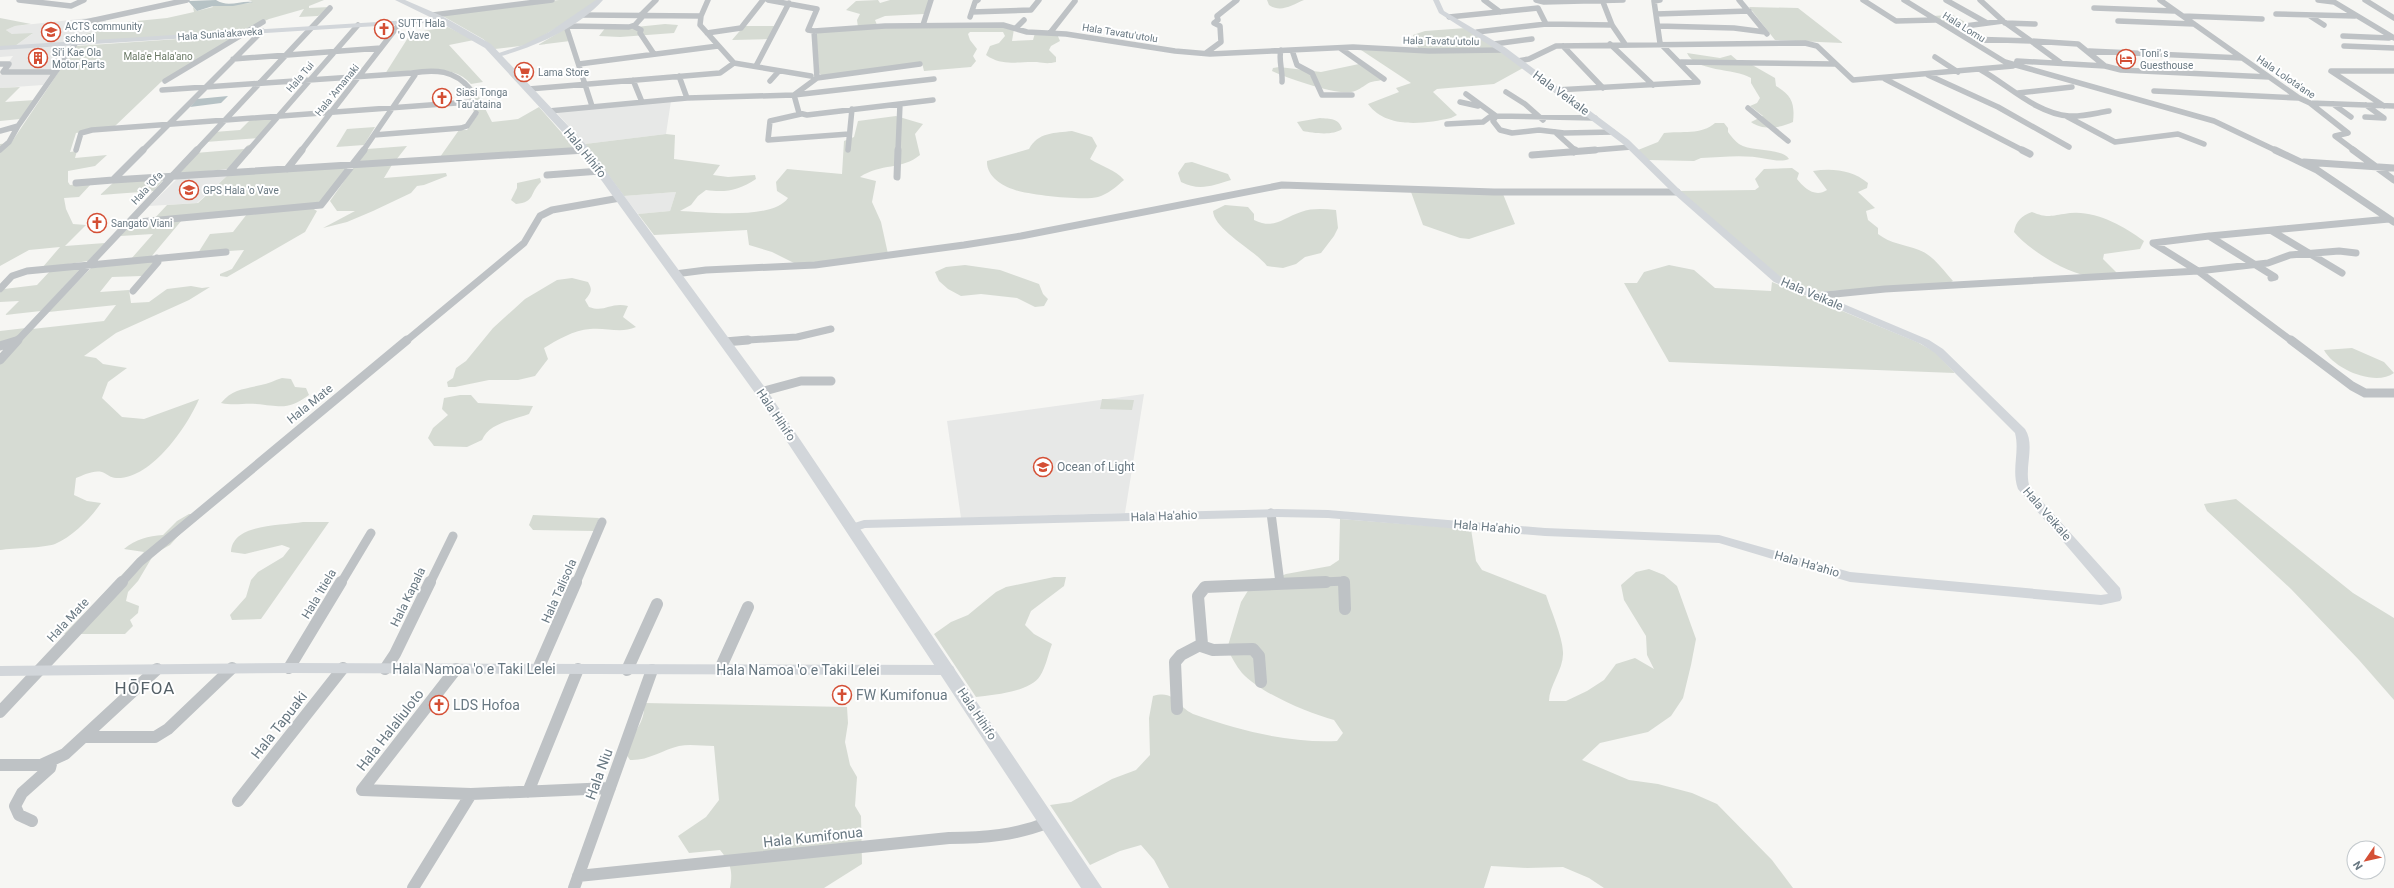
<svg xmlns="http://www.w3.org/2000/svg" width="2394" height="888" font-family="Roboto,sans-serif">
	<style>
		.built { fill: #e7e8e7 }
		.green { fill: #d6dbd3 }
		.water { fill: #b6c2c5 }
		.lines { fill: none; stroke-linecap: round; stroke-linejoin: round }
		.street-far3 { stroke: #bec2c5; stroke-width: 5.5 }
		.street-far2 { stroke: #bec2c5; stroke-width: 7 }
		.street-far1 { stroke: #bec2c5; stroke-width: 9 }
		.street { stroke: #bec2c5; stroke-width: 12 }
		.secondary { fill: #d2d6da; fill-rule: evenodd }
		.primary { fill: #d2d6da; fill-rule: evenodd }
		.labels { text-anchor: middle; dominant-baseline: central; stroke-width: 4; stroke-linejoin: round; paint-order: stroke }
		.far-poi-label { font-size: 10px; fill: #687882; stroke: #fff; text-anchor: start }
		.far-street-label { font-size: 10px; fill: #687882; stroke: #fff }
		.far-park-label { font-size: 10px; fill: #6b7a66; stroke: #fff }
		.street-label { font-size: 12px; fill: #687882; stroke: #fff }
		.poi-label { font-size: 12px; fill: #687882; stroke: #fff; text-anchor: start }
		.near-street-label { font-size: 14px; fill: #687882; stroke: #fff }
		.near-poi-label { font-size: 14px; fill: #687882; stroke: #fff; text-anchor: start }
		.near-quarter-label { font-size: 17px; letter-spacing: 1px; fill: #556168; stroke: #fff }
	</style>
	<rect width="100%" height="100%" fill="#f6f6f3"/>
	<path class="built" d="M107,16l-3,12 -32,10 -4,5 -53,3 17,-12h-20l-6,-4 9,-4z
		M70,46l-27,39 -43,3v-13l13,-19 -13,1v-8z
		M671,101l-5,33 -81,10 -29,-32z
		M229,174l-32,29 -48,3 30,-29z
		M676,192l-6,19 -32,3 -14,-18z
		M1144,394l-19,119 -164,5 -14,-97z"/>
	<path class="green" d="M248,0h76l-15,6v2l21,-1 -12,9 -19,1 5,-8 -35,10 -26,12 -175,12 4,-5 55,-16 40,-4 27,-6 -1,-5 4,4 16,-4 -1,-1 38,-3 2,-2z
		M559,0h38l-18,14 -51,31 -33,4 -12,-10 -42,-24z
		M878,0l2,3 10,-3h40l-6,14 -39,2 -10,4 2,5 -19,2 -1,-7 3,-6 -14,-4 10,-9z
		M1267,0h37c-12,5 -23,13 -35,5z
		M1749,7l49,1 45,35 -68,-3z
		M1953,15l17,10 -20,3 -19,-12z
		M0,18l31,6 -16,2 -9,4 6,4 21,-1 -18,13 -15,1z
		M665,24l13,1 -4,8 -54,4 -21,-1 7,-9h30z
		M744,26h32l-6,13 -38,1z
		M886,26h117l11,3 -2,12 21,-1 2,-7 22,1 3,7 -9,5 -2,4 7,7v5c-8,2 -12,1 -19,0 -20,-1 -34,5 -51,-7l4,-9 9,-3 6,-7 -2,-4h-33l-2,2 2,6 7,9 -4,7 3,5 -5,6 -47,4 -2,-8 -100,13 -3,-3 -3,-40z
		M448,27l26,13 -25,5 34,37 -12,2c-21,-23 -57,-12 -86,-10l26,-41z
		M1466,28l29,20 -76,2 -6,-15 12,-4z
		M563,30h3l4,11 -32,4z
		M237,35l-76,47 -47,45 -38,6 -6,19 7,-1 -2,7 32,-3 -12,11 -27,5v11l2,3 22,-2 -13,14 -15,1 2,11 7,15 13,1 -21,21 40,-3 -17,18 -46,7 18,-21 -31,3 -29,16v-122l11,-1 65,-97z
		M1358,48l144,4 21,16 -29,16 -57,5 -4,3 24,23 -6,3c-27,6 -65,11 -83,-14l31,-12 -3,-4 15,-5z
		M1687,53l33,5 11,-3 7,6 9,1 28,16 1,8c16,9 19,18 17,36 -13,6 -30,9 -42,0l12,-6 -13,-10 7,-3 3,-5 -9,-15v-5c-17,-10 -56,-6 -64,-25z
		M1359,64l23,16c-4,1 -11,1 -15,4 -5,3 -9,7 -16,8 -15,3 -65,-14 -79,-21l1,-3 6,-1 42,5z
		M20,87l-15,15 30,-2 -15,19 -20,2v-33z
		M475,89l17,33 26,-3 21,-12 37,42 -136,8 19,-27h8l12,-17 -5,-1 -7,-21z
		M896,116l27,8 -8,10 5,21c-18,15 -39,8 -60,22l16,4 -4,21 9,20 7,32 -92,10 -24,-12 -23,-7 -2,-15 -93,5 -16,-21 32,-3 6,-19 -52,4 -39,-52 81,-10 9,1 -1,24 46,6 -7,10 15,2 27,-2 1,4c-17,11 -30,14 -50,11l-8,6 -7,9 -11,6c26,1 93,9 108,-13l-11,-7 -1,-9 11,-13 55,5 2,-33 10,-4 4,-16z
		M275,118l-17,20 -53,4 9,-10 26,-2 11,-11z
		M1320,118c10,1 19,0 22,11 -9,7 -29,4 -39,2l-6,-9z
		M1715,123h9l4,5v4c3,4 7,9 11,12 12,8 44,4 50,15 -7,3 -15,1 -22,0 -23,-5 -43,-2 -66,-1l-7,3 -46,-1 -10,-10 20,-8 6,-9c17,-2 38,2 51,-10z
		M375,127l-11,18 -28,2 11,-18z
		M1072,131l20,6 5,9 -7,13c12,8 25,10 34,21 -8,7 -16,14 -26,17 -14,4 -69,-2 -83,-7 -13,-4 -29,-14 -28,-29l42,-12c9,-17 26,-16 43,-18z
		M257,144l-21,24 -54,6 -2,-2 15,-19 49,-4 4,-4z
		M407,146l-11,14 -37,2 8,-13z
		M1192,162l36,12 3,6c-19,6 -32,11 -50,2l-3,-9 7,-10z
		M393,163l-9,15 62,-5 1,3 -23,9 -7,1 -6,7 -38,18 -26,11 -24,6 32,-17h-18l-7,-10 24,-34z
		M349,166l-27,37 -169,17 14,-15 31,-2 31,-29z
		M1792,168l7,5 -2,6c7,9 18,19 30,11l-14,-19c20,-3 39,-1 55,12l-1,5 -9,4 17,16 -9,3 2,9 10,8v6c13,10 26,10 41,16 14,5 24,20 34,31l-6,3 -134,8 -33,-15 -102,-86 77,-1 4,-3 -4,-8 9,-10z
		M540,178l1,4c-12,11 -5,20 -25,22l-5,-4 6,-12v-5z
		M164,179l-10,12 -54,4 15,-14z
		M1411,192l92,2 12,30 -46,15 -9,-1 -37,-13z
		M1225,205l23,2 6,7v6c21,10 28,-2 47,-8 11,-4 23,-3 35,-2l2,18 -4,8 -13,17 -16,4 -9,7 -13,4 -16,-2c-12,-16 -53,-36 -54,-55z
		M312,208l5,3 -12,21 -78,45 -7,-1v-2l12,-5 12,-19 -46,3 12,-19 23,-2 14,-18z
		M2032,212c15,6 17,4 32,2 28,-6 58,11 80,27l-4,8 -36,5 -1,5 16,16c-8,1 -17,2 -25,2 -25,-2 -64,-26 -80,-45 2,-11 7,-16 18,-20z
		M182,220l-31,37 -20,2 22,-25 -33,2 11,-11z
		M152,261l2,2 -12,13 -30,1 -12,15 29,-2 2,13 18,-1 18,-13 24,-3 11,2 8,-1 -21,13 -73,33 -32,23 12,2 7,6 24,4 -19,14 -6,16 20,19 22,2 55,-20c-12,28 -48,81 -83,79 -5,0 -9,-4 -14,-6 -9,-2 -18,3 -26,6l-2,17 13,6 14,2c-11,16 -28,33 -46,41 -11,4 -41,4 -55,6v-187l32,-34 72,-8 12,-16 -68,7 43,-44z
		M965,265l35,5 39,14 4,10 5,5 -4,7 -9,1 -18,-9 -36,-4 -20,2 -13,-7 -9,-8 -4,-9 11,-5z
		M1669,265l25,5 21,18 56,3 1,-9 145,60 18,10 20,21 -286,-11 -45,-79h13l7,-11z
		M83,266l-42,45 -36,4 14,-14 -19,1v-9l4,-4 33,-4 14,-15z
		M572,278l16,4c5,8 3,11 -3,18l4,7c16,6 21,-5 39,-1l-5,11 13,10c-16,7 -30,0 -46,2 -16,1 -33,11 -46,19l4,11 -13,17 -17,4h-29l-34,7h-7l-1,-5 6,-4 3,-10 10,-7 27,-33 32,-29 32,-19z
		M26,328l-10,11 -16,6v-14z
		M2352,348l32,14 10,11c-19,14 -60,-4 -70,-23z
		M282,378l9,1 4,8 11,1 3,7c-22,16 -28,11 -53,9 -12,-1 -22,2 -35,-1 11,-14 24,-14 40,-18 7,-1 14,-5 21,-7z
		M460,395h11l7,8 55,3 -4,8c-16,6 -40,9 -47,26l-15,7 -33,-1 -6,-8 5,-10 15,-13 -6,-6 2,-11z
		M1102,399l32,1 -2,10 -32,-1z
		M2236,499l117,94 41,25v82l-35,-40 -68,-71 -84,-78 -3,-7z
		M189,514h9l-28,31 -16,9 -16,27 -10,11 -2,9 13,5 -1,7 -8,7 3,6 -8,8h-61l80,-82 -20,-3c12,-10 24,-13 39,-14l14,-14z
		M533,515l66,3 -5,13 -61,-1 -4,-5z
		M1340,519l131,10 5,32 6,9 64,25c5,16 16,40 17,57 1,17 -14,33 -14,49h17l21,-10 17,-11 12,-16 19,-6 19,11 -7,-14 -1,-19 -22,-36 -3,-15 15,-13 13,-3 15,6 13,11 19,53 -5,26 -8,33 -12,18 -23,16 -48,11 -18,17 47,20 29,4 34,9 25,11 55,56 21,28h-189l-15,-10 -26,-11 -36,1 -36,-2 -7,22h-315l-15,-28 -13,-15 -21,6 -30,14 -40,-60 21,-3 41,-23 24,-9 14,-15 -1,-37 4,-22c24,-7 24,13 43,19 45,16 93,28 141,26l6,-8 -9,-13c-26,-7 -74,-27 -92,-47 -6,-7 -10,-16 -15,-24l14,-47 8,-13 37,-15 44,-8 9,-6z
		M303,522h26l-68,97 -29,1 -2,-5 16,-18 5,-17 7,-8 25,-15 7,-9 -8,-3 -37,9 -14,-2c1,-29 50,-26 72,-30z
		M1054,577h12l-2,9 -33,25 -6,14 9,9 18,10c-4,10 -6,23 -12,32 -10,16 -47,19 -64,21l-42,-63 17,-12 17,-7 28,-23 10,-5z
		M644,703l203,4 1,16 -3,19 5,23 7,12 -2,29 6,10 1,48 -38,24h-94c3,-17 1,-25 -10,-38l-31,3 -11,-17 28,-19 13,-17 -5,-54c-12,0 -24,-2 -35,0 -17,4 -31,15 -49,14l-4,-6c3,-21 20,-28 18,-51z"/>
	<path class="water" d="M216,0c12,8 25,0 37,2l-20,4h-20l-16,5 -9,-10z
		M228,96l-7,7 -31,4 7,-8z"/>
	<g class="lines">
		<path class="street-far3" d="M19,0l52,6 13,-6
			M768,0l49,9 -9,21 6,1 71,-5 118,-1 24,7 39,2 109,17 35,3 143,-7 76,4 74,-1
			M1484,0l16,12
			M1536,0l8,2 79,-2
			M1739,0l28,34
			M1863,0l33,21 39,-1
			M1904,0l101,62 209,59 63,30
			M1946,0l41,23
			M1980,0l23,21 28,20 47,3 27,22
			M2160,0l139,98 11,5 38,30 -13,3 20,15
			M2318,0l16,2 60,36
			M2365,0l29,18
			M1603,2l9,23 13,19
			M2094,8l80,3
			M972,12l59,-2 8,-10
			M1656,14l93,-3
			M2276,14l79,2
			M433,15l119,-15
			M582,15l119,1 -1,9 34,38 77,13
			M641,15l15,-15
			M701,16l7,-16
			M2183,16l79,3
			M2310,16l14,9
			M970,17l5,-15 3,-2
			M1449,17l89,-9 8,16 -69,8
			M2118,21l76,3
			M81,23l106,-23
			M2005,23l30,1
			M1546,24l66,1
			M923,25l8,-25
			M633,26l8,4 -1,3 14,21
			M1658,26l76,2 31,4
			M1016,28l8,-8
			M1950,28l53,-7
			M814,31l3,47 103,-14
			M707,33l34,-5 22,-28
			M1050,33l25,-32
			M2343,36l46,2
			M1968,39l63,2 30,22
			M1494,44l38,-5
			M1610,44l43,41
			M1563,46l40,42
			M2344,46l50,2
			M1340,48l44,31
			M1281,50c-3,8 2,22 1,32
			M1292,50l5,15 15,8 10,22h30
			M2089,51l153,7
			M1206,53l15,-11 -1,-16 -6,-3 4,-3 -1,-4 20,-16
			M1935,57l23,15
			M233,59l148,-11
			M1518,61l11,-2 27,-13 249,-3 12,3 36,34 160,-14
			M2017,61l88,5 16,4 148,7
			M1681,62l153,2
			M0,64h9l-6,8h52
			M579,64l139,-18
			M756,66l33,-63
			M1981,70c27,15 56,44 88,46 13,1 27,-3 40,-5
			M412,73c23,-4 43,-3 58,16
			M1928,75l70,32 71,40
			M679,76l8,22
			M817,78l-23,17 140,-16
			M1885,79l139,72
			M633,80l9,22
			M165,81l98,-59
			M770,81l9,-10
			M529,89l191,-16 14,-10
			M162,90l250,-17 3,2 -52,76
			M1556,90l142,-8 -38,-39 -6,-42 6,-1
			M2154,91l145,7
			M1506,92l19,12 18,16
			M2018,93l54,-6
			M1466,94l30,22 99,2
			M1460,102l18,4
			M2310,103l84,3
			M2333,104l18,13
			M592,106l-26,-80 63,1 6,-2 9,-10
			M2384,106l-53,-35h63
			M1748,108l40,33
			M549,111l138,-13 107,-3 5,18 8,2 126,-15
			M801,114l-31,7 -2,19 81,-6
			M2066,116l49,26 63,-8 26,10
			M2365,117l19,1 -18,-13
			M1447,124l36,-2 8,-6h5l-3,5 7,9 12,3 27,-3 25,3 49,-1
			M0,131l18,-5 57,-82
			M1555,132l21,19
			M374,135l87,-7 6,-2 9,-13
			M0,150l9,-8 9,-16
			M76,150l5,-17 11,-3 378,-28
			M848,150l4,-41
			M142,151l120,-120
			M196,151l134,-143
			M248,151l110,-126
			M301,151l100,-129
			M578,151l7,-1
			M898,151l2,-47
			M1583,151l48,-4"/>
		<path class="street-far2" d="M2022,150l8,4
			M2275,150l42,20 77,52
			M2353,150l41,30
			M1574,152l1,-2
			M1532,155l63,-5
			M2304,162l90,6
			M287,169l15,-19
			M229,172l19,-22
			M547,175l53,-4
			M897,177l1,-27
			M113,180l472,-30
			M76,183l37,-3 30,-30
			M128,223l193,-18 43,-55
			M2272,231l70,42
			M2210,236l179,-17
			M675,274l31,-4 109,-5 149,-20 57,-9 261,-51 212,7h183
			M2271,278l4,-1 -66,-41 -56,7 45,28 94,70
			M0,289l12,-13 15,-5 199,-19
			M133,291l25,-29 -1,-4
			M1815,296l70,-7 313,-18 70,-8 22,-8 49,-4 17,2
			M17,341l180,-191
			M406,341l118,-98 16,-27 12,-6 68,-12
			M733,341l64,-4 34,-8"/>
		<path class="street-far1" d="M2291,340l61,46 13,7h29
			M725,342l23,-2
			M0,346l16,-5
			M0,360l18,-20
			M761,392l40,-11h30
			M1271,513l9,70
			M121,583l19,-21 267,-222
			M341,583l30,-50
			M430,583l23,-47
			M576,583l26,-61
			M1303,583l41,-2v2"/>
		<path class="street" d="M1344,582l1,27
			M1201,646l12,4 40,-1 6,7 2,26
			M289,668l52,-86
			M385,669l10,-15 35,-72
			M456,669l-94,121 109,4
			M538,669l38,-87
			M720,669l28,-62
			M627,670l30,-66
			M1177,709l-2,-47 6,-7 21,-11 -4,-48 7,-9 121,-5
			M0,712l122,-130
			M85,737h70l13,-8 64,-61
			M0,765h41l24,-11 92,-85
			M528,792l50,-123
			M238,801l105,-133
			M32,821l-13,-6 -4,-9 7,-13 28,-25 1,-4
			M578,876l371,-38c35,0 68,-3 100,-16
			M413,888l58,-94 139,-6
			M574,888l78,-218"/>
		<path class="secondary" d="M596,0h7c-25,28 -70,48 -106,57l-4,-2 30,-10 26,-13z
			M1433,0h6l5,11 62,37 123,92 51,50 102,88 147,62 14,9 82,80c11,17 -2,40 5,59l90,100 2,10 -2,3 -19,4 -251,-23 -131,-39 -174,-7 -217,-18 -51,-1 -412,11 -12,4 -5,-1 -2,-3 2,-3 16,-5 413,-11 51,1 217,18 174,7 131,37 251,23 7,-1 -90,-105c-7,-19 2,-37 -3,-56l-80,-80 -14,-9 -147,-62 -100,-88 -51,-50 -123,-92 -61,-39z
			M439,16l3,2 -1,1 -16,4 -425,27v-4l425,-27z
			M289,663l659,2 5,1 2,4 -2,4 -5,1 -659,-2 -289,3v-10z"/>
		<path class="primary" d="M395,0h10l37,16 49,28 98,104 177,241 336,499h-21l-326,-495 -174,-241 -96,-104 -49,-28z"/>
	</g>
	<defs>
		<symbol id="church-ring" viewBox="-11 -11 22 22"><circle r="9.5" fill="#fff" stroke="#d44f35" stroke-width="1.5"/><path d="M-1.2-6h2.4v3.5h3.3v2.4h-3.3V6h-2.4V-.1h-3.3v-2.4h3.3Z" fill="#d44f35"/></symbol>
		<symbol id="school-ring" viewBox="-11 -11 22 22"><circle r="9.5" fill="#fff" stroke="#d44f35" stroke-width="1.5"/><path d="M0-5L7-2L0 1L-7-2ZM-4 1L0 2.5L4 1V4Q0 6-4 4Z" fill="#d44f35"/></symbol>
		<symbol id="building-ring" viewBox="-11 -11 22 22"><circle r="9.5" fill="#fff" stroke="#d44f35" stroke-width="1.5"/><path d="M-4-6H4V6H1V3H-1V6H-4ZM-2.5-4.3h1.7v1.8h-1.7ZM.8-4.3h1.7v1.8H.8ZM-2.5-1h1.7V.8h-1.7ZM.8-1h1.7V.8H.8Z" fill="#d44f35"/></symbol>
		<symbol id="hotel-ring" viewBox="-11 -11 22 22"><circle r="9.5" fill="#fff" stroke="#d44f35" stroke-width="1.5"/><path d="M-6-4.5h1.5V1H6V5H4.5V3h-9V5H-6ZM-4 0a1.8 1.8 0 1 1 3.6 0ZM.5 0V-2.5h3Q6-2.5 6 0Z" fill="#d44f35"/></symbol>
		<symbol id="supermarket-ring" viewBox="-11 -11 22 22"><circle r="9.5" fill="#fff" stroke="#d44f35" stroke-width="1.5"/><path d="M-6-5.5h2.5l.6 2H6L4.5 2H-2.5L-4.4-4H-6ZM-1.5 3.2a1.3 1.3 0 1 0 .1 0ZM3 3.2a1.3 1.3 0 1 0 .1 0Z" fill="#d44f35"/></symbol>
	</defs>
	<g fill-rule="evenodd">
		<use href="#church-ring" x="373" y="18" width="22" height="22"/>
		<use href="#school-ring" x="40" y="21" width="22" height="22"/>
		<use href="#building-ring" x="27" y="47" width="22" height="22"/>
		<use href="#hotel-ring" x="2115" y="48" width="22" height="22"/>
		<use href="#supermarket-ring" x="513" y="61" width="22" height="22"/>
		<use href="#church-ring" x="431" y="87" width="22" height="22"/>
		<use href="#school-ring" x="178" y="179" width="22" height="22"/>
		<use href="#church-ring" x="86" y="212" width="22" height="22"/>
		<use href="#school-ring" x="1032" y="456" width="22" height="22"/>
		<use href="#church-ring" x="831" y="684" width="22" height="22"/>
		<use href="#church-ring" x="428" y="694" width="22" height="22"/>
	</g>
	<g class="labels">
		<g class="far-poi-label">
			<text x="398" y="23">SUTT Hala<tspan x="398" dy="12">'o Vave</tspan></text>
			<text x="65" y="26">ACTS community<tspan x="65" dy="12">school</tspan></text>
			<text x="52" y="52">Si'i Kae Ola<tspan x="52" dy="12">Motor Parts</tspan></text>
			<text x="2140" y="53">Toni' s<tspan x="2140" dy="12">Guesthouse</tspan></text>
			<text x="538" y="72">Lama Store</text>
			<text x="456" y="92">Siasi Tonga<tspan x="456" dy="12">Tau'ataina</tspan></text>
			<text x="203" y="190">GPS Hala 'o Vave</text>
			<text x="111" y="223">Sangato Viani</text>
		</g>
		<g class="far-street-label">
			<text transform="translate(1964 27) rotate(32)">Hala Lomu</text>
			<text transform="translate(1120 33) rotate(9)">Hala Tavatu'utolu</text>
			<text transform="translate(220 34) rotate(-4)">Hala Sunia'akaveka</text>
			<text transform="translate(1441 41) rotate(1)">Hala Tavatu'utolu</text>
			<text transform="translate(300 77) rotate(-50)">Hala Tui</text>
			<text transform="translate(2286 77) rotate(34)">Hala Lolota'ane</text>
			<text transform="translate(337 90) rotate(-51)">Hala 'Amanaki</text>
			<text transform="translate(147 188) rotate(-47)">Hala 'Ofa</text>
		</g>
		<g class="far-park-label">
			<text x="158" y="56">Mala'e Hala'ano</text>
		</g>
		<g class="street-label">
			<text transform="translate(1561 93) rotate(36)">Hala Veikale</text>
			<text transform="translate(585 153) rotate(51)">Hala Hihifo</text>
			<text transform="translate(1812 294) rotate(23)">Hala Veikale</text>
			<text transform="translate(310 404) rotate(-39)">Hala Mate</text>
			<text transform="translate(776 415) rotate(56)">Hala Hihifo</text>
			<text transform="translate(2047 514) rotate(49)">Hala Veikale</text>
			<text transform="translate(1164 516) rotate(-2)">Hala Ha'ahio</text>
			<text transform="translate(1487 527) rotate(5)">Hala Ha'ahio</text>
			<text transform="translate(1807 564) rotate(16)">Hala Ha'ahio</text>
			<text transform="translate(559 591) rotate(-66)">Hala Talisola</text>
			<text transform="translate(319 594) rotate(-59)">Hala 'Itiela</text>
			<text transform="translate(408 597) rotate(-64)">Hala Kapala</text>
			<text transform="translate(68 620) rotate(-47)">Hala Mate</text>
			<text transform="translate(977 714) rotate(56)">Hala Hihifo</text>
		</g>
		<g class="poi-label">
			<text x="1057" y="467">Ocean of Light</text>
		</g>
		<g class="near-street-label">
			<text x="474" y="669">Hala Namoa 'o e Taki Lelei</text>
			<text x="798" y="670">Hala Namoa 'o e Taki Lelei</text>
			<text transform="translate(279 725) rotate(-52)">Hala Tapuaki</text>
			<text transform="translate(390 730) rotate(-52)">Hala Halaliuloto</text>
			<text transform="translate(599 774) rotate(-70)">Hala Niu</text>
			<text transform="translate(813 837) rotate(-6)">Hala Kumifonua</text>
		</g>
		<g class="near-poi-label">
			<text x="856" y="695">FW Kumifonua</text>
			<text x="453" y="705">LDS Hofoa</text>
		</g>
		<g class="near-quarter-label">
			<text x="145" y="688">HŌFOA</text>
		</g>
	</g>
	<g transform="translate(2366 860) rotate(236)"><circle r="19" fill="#ffffff" stroke="#c3c9cd"/>
	<path d="M0-3L7 15L0 10L-7 15Z" fill="#d44f35"/>
	<text y="-6" font-size="11" font-weight="bold" text-anchor="middle" fill="#687882">N</text>
	</g>
</svg>
